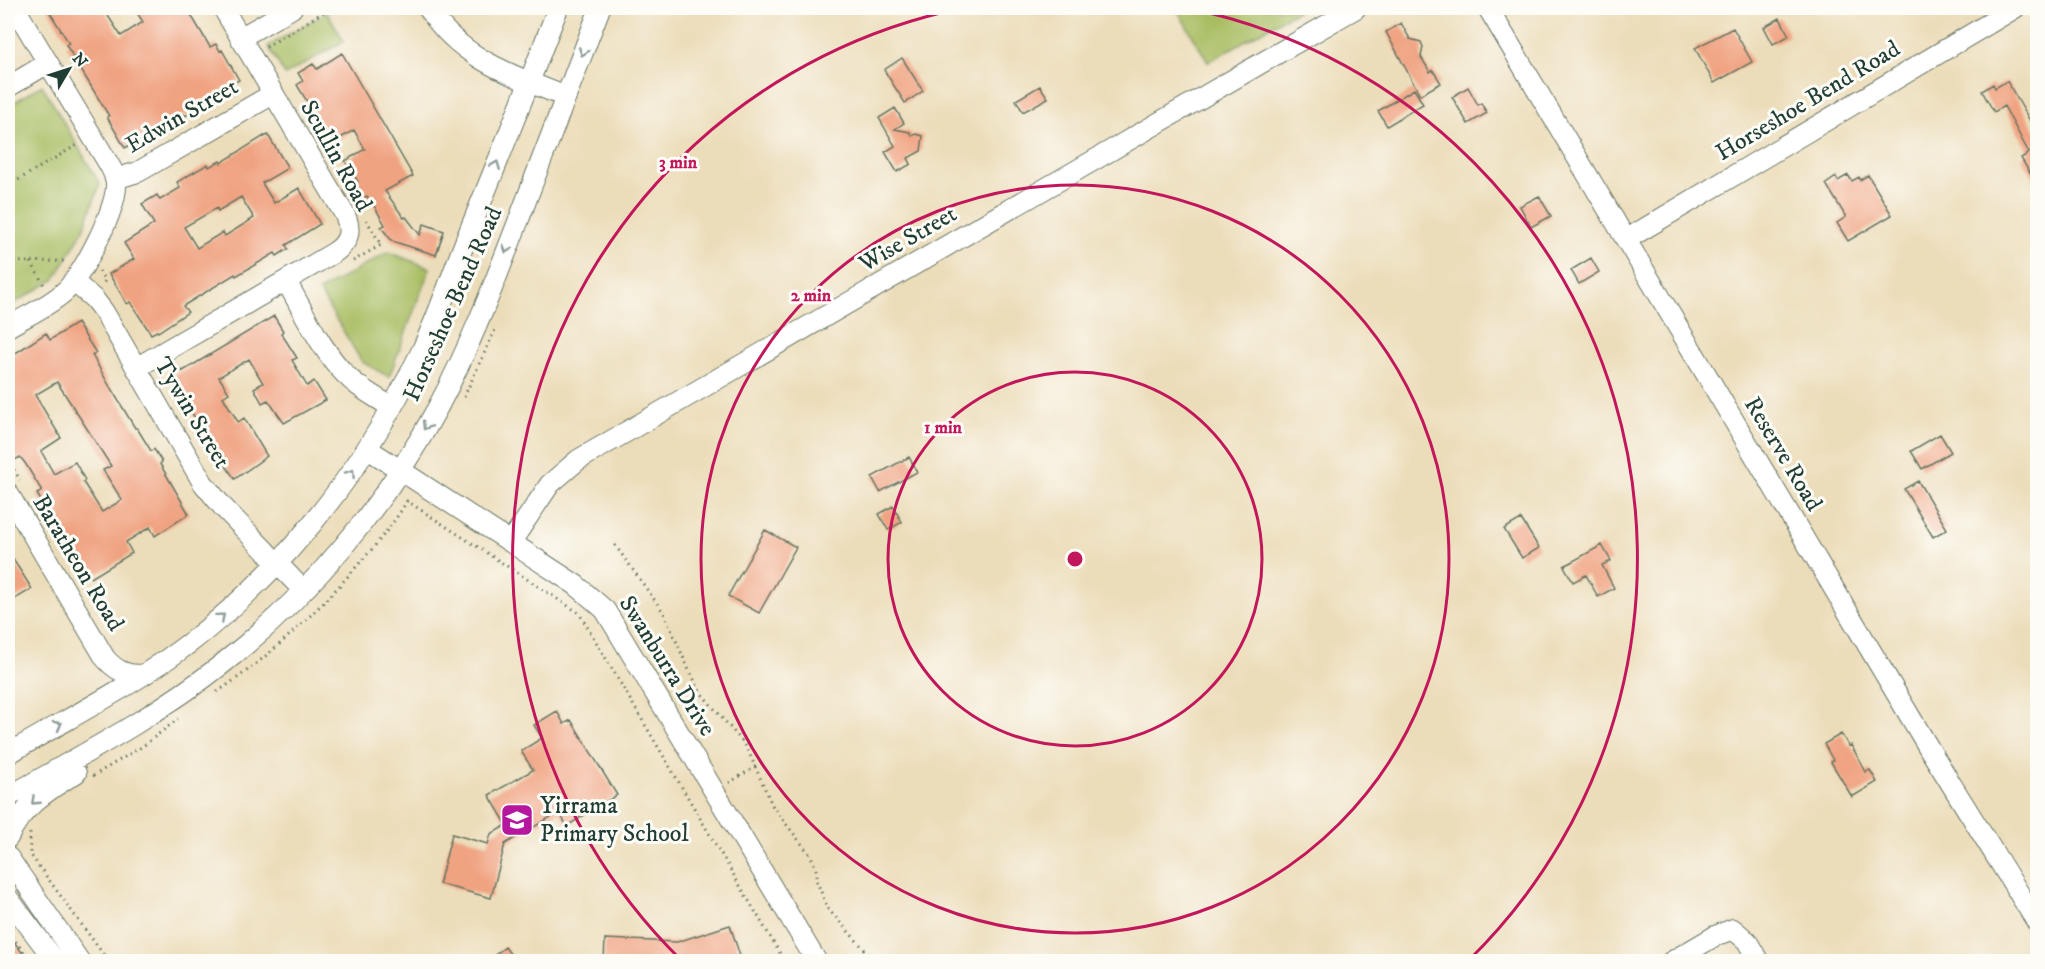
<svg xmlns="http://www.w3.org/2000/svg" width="2045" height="969" font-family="'IM FELL DW Pica',serif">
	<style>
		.green { fill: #a8bd62; stroke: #647d4b; stroke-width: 1.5 }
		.building { fill: #f0a381; fill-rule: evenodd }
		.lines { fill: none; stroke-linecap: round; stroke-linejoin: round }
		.minor-casing { stroke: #677563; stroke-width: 22 }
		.path { stroke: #677563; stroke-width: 3; stroke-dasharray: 1.5 4.5; stroke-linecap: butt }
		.minor { stroke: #fff; stroke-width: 20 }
		.oneway { stroke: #8f9e9a }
		.ring { fill: none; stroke: #c2185b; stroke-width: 3 }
		.labels { text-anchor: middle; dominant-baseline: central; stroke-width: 6; stroke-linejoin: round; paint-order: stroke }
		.street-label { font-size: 24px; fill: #1f3d34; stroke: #fdfcf7 }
		.poi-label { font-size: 24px; fill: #1f3d34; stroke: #fdfcf7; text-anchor: start }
		.centre { fill: #c2185b; stroke: #fdfcf7; stroke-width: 3 }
		.ring-label { font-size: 18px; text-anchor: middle; font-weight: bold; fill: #c2185b; stroke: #fdfcf7; stroke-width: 6; stroke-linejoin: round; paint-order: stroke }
	</style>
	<rect width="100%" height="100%" fill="#fdfcf7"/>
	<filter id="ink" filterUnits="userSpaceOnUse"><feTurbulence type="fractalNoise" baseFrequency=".0167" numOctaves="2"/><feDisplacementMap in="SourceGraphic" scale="12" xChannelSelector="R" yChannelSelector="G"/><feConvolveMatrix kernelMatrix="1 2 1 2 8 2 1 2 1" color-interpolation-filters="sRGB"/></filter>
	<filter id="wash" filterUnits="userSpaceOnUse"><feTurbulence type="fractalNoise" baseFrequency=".008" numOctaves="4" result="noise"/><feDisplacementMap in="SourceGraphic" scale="24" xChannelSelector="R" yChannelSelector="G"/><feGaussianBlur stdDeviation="1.35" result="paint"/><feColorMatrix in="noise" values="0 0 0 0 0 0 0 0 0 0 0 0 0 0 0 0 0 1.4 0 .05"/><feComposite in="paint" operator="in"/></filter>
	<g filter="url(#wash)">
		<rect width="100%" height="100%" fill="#ecddba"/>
		<path class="green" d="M1176,8h126l-94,54z
			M327,12l17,29 -59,34 -17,-29z
			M42,85l58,99 -17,47 -29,49 -46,27v-201z
			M388,252l42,16 -41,109 -27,-15 -43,-71z"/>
		<g id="blocks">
			<path class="building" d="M47,8h56l18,28 22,-14 -9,-14h53l23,39 6,-3 4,7 2,-1 17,30 -37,21 2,4 -19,11 -1,-2 -59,34 -18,-31 2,-1 -43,-71 3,-2z
				M1780,18l9,18 -16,8 -9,-17z
				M1401,23l9,16 11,3 2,5 -2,10 9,15 3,-2 8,13 -21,12 -34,-63z
				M1733,28l19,34 -38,21 -19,-35z
				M342,53l71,123 -28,15 19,27 2,-1 14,18 4,-11 20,7 -8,24 -44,-14 -11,-14 4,-2 -12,-21 -6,-8 -3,2 -8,-14 2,-2 -13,-21 20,-12 -11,-19 -22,13 -35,-58 6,-4 -5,-8 15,-9 4,5z
				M902,58l21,33 -18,12 -21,-33z
				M2007,81l30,52v52l-16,-27 8,-5 -25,-47 -10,6 -12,-21 11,-7 2,4z
				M1040,86l8,12 -25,14 -7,-12z
				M1468,87l10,18 3,-2 6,10 -19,11 -16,-27z
				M1414,89l9,15 -36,22 -9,-15z
				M895,108l9,15 -9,6 15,3 2,4 4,-2 7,2 -2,15 -13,7 3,6 -14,8 -12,-20 10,-6 -16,-28z
				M268,135l20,33 -26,15 12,20 25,-15 21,36 -34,21 2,4 -11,7 -2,-3 -39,23 -1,-2 -52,32 5,6 -30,20 -1,-1 -6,3 -21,-32 -3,2 -18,-30 25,-15 -10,-16 30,-19 -12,-20 15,-9 3,5 20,-12 -3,-6 31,-18 1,3 11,-6 1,2 43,-27v1zM241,197l13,21 -29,18 -2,-4 -26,16 -13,-21 33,-19 1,3z
				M1848,175l4,6 7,-4 1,3 8,-5 24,40 -44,26 -11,-18 9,-6 -20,-33 10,-7 2,4z
				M1539,196l12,20 -20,11 -11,-21z
				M1591,258l8,14 -20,12 -8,-14z
				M274,316l9,15 -2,2 16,25 -5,2 15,26 7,-5 12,19 -42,23 -16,-23 -6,3 -8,-15 9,-5 -14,-24 -30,18 10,16 -6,4 15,25 6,-4 23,38 -32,23 -28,-40 -20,-35 2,-1 -17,-27 10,-6 1,1z
				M77,323l19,30 -4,2 17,30 26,43h2l14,23 3,-2 8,13 -2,2 29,50 -34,22 -5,-9 -24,15 6,11 -41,25 -40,-58 1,-1 -15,-25 5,-3 -17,-28 -5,-6 -5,3 -7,-11v-91l38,-25 4,7zM57,382l54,84 -8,4 19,30 -20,12 -19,-30 2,-2 -10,-18 -21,12 -13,-23 20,-13 -26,-43z
				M1940,434l11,18 -29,17 -11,-18z
				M909,457l8,15 -37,20 -8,-15z
				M1918,481l29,48 -14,8 -29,-48z
				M893,506l9,16 -14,8 -9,-16z
				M1521,519l18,29 -17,10 -18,-29z
				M765,530l31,17 -37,66 -31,-17z
				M1602,545l9,16 -9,4 12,23 -16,9 -12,-22 -13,7 -9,-16z
				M8,551l24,38 -24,14z
				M557,711l7,13 7,-4 46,75 -50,31 -8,-14 -54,32 -14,54 -52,-14 13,-50 36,10 3,-10 16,-9 -18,-30 44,-25 -12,-19 21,-13 -8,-13z
				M1841,734l8,12 2,-1 15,27 4,-2 7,12 -25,15 -21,-35 2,-2 -9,-16z
				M730,925l12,37h-138l1,-23 72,3z
				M8,934l13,17 9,11h-22z
				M505,947l11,15h-30z"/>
		</g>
	</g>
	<g filter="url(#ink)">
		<use href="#blocks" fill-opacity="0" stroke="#677563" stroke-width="1.5"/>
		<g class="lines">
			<defs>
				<path id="minor" d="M428,8c32,51 84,67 138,89
					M1488,8l442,742 108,174
					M240,38l52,-30
					M8,87l40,-24
					M115,179l23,-7 135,-78
					M1627,239l388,-231
					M73,281l21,18 10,13 99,171 19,23 81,84
					M286,281c17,29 36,71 60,94 13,14 30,22 45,32
					M8,327c18,-11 39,-20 55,-34 19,-16 53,-83 53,-107 1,-11 -7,-21 -12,-30l-89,-148
					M136,368l199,-116c14,-10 17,-21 10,-37l-122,-207
					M368,449l208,136 29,25 212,352
					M8,493l97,165c11,13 23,19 40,16
					M511,542l39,-58 28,-24 778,-452
					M8,754c62,-37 127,-69 184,-113 99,-77 174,-176 229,-289 19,-40 33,-84 50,-125 30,-73 59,-146 87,-219
					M8,797c72,-41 147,-80 213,-132 88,-69 164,-159 217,-258 33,-62 58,-128 83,-193 26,-69 53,-138 79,-206
					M8,838c13,-31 40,-48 68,-65
					M8,857l72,105
					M8,898l48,64
					M1671,962l44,-26 18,-7 14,12 12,21"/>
			</defs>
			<use href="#minor" class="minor-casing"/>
			<path class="path" d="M266,47l64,-39
				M8,186l69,-41
				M353,261l28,-16 -15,-26
				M8,262l57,-1
				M31,262l13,23
				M99,271l6,10 -2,2
				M464,397l31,-67
				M8,459l12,21
				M615,545l49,68 23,53 14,27 45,53 27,61 38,49 6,16v10l11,27 48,53
				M217,692c53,-35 99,-79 140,-126 18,-20 36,-41 50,-65l172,112 206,349
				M93,776l50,-30 35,-27
				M729,783l27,-17
				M30,833v21l79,108
				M8,932l24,30"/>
			<use href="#minor" class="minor"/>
		</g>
		<defs><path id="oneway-chevron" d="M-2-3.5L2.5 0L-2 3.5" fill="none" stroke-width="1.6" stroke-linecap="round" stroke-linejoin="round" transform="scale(1.5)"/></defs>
		<g class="oneway">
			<use href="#oneway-chevron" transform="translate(583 52) rotate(111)"/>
			<use href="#oneway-chevron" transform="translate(496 165) rotate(-68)"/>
			<use href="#oneway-chevron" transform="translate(507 249) rotate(111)"/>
			<use href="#oneway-chevron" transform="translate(426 426) rotate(121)"/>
			<use href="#oneway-chevron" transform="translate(351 473) rotate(-56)"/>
			<use href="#oneway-chevron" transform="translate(221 617) rotate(-40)"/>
			<use href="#oneway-chevron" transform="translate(58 725) rotate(-29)"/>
			<use href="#oneway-chevron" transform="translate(35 801) rotate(137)"/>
		</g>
	</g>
	<g class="ring">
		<circle cx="1075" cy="559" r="187"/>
		<circle cx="1075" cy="559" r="374"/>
		<path d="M681 960A562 562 0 0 1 963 8M1187 8A562 562 0 0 1 1469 960"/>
	</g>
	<defs>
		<symbol id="school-square" viewBox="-11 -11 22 22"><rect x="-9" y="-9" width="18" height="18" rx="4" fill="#b5179e" stroke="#fdfcf7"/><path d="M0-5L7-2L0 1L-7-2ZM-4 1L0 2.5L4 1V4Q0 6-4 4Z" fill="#fff"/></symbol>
	</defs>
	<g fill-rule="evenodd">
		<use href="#school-square" x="498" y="801" width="38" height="38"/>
	</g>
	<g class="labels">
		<g class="street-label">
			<text transform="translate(1808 101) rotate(-31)">Horseshoe Bend Road</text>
			<text transform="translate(182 116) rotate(-30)">Edwin Street</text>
			<text transform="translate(336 156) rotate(61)">Scullin Road</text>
			<text transform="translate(908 239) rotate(-30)">Wise Street</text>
			<text transform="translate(453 304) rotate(-66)">Horseshoe Bend Road</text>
			<text transform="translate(192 413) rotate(59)">Tywin Street</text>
			<text transform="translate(1783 454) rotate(59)">Reserve Road</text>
			<text transform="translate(78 563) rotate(59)">Baratheon Road</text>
			<text transform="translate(667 666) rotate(58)">Swanburra Drive</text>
		</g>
		<g class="poi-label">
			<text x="540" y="806">Yirrama<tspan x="540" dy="28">Primary School</tspan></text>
		</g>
	</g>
	<circle cx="1075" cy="559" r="9" class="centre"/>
	<g class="ring-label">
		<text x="678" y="168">3 min</text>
		<text x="811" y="301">2 min</text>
		<text x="943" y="433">1 min</text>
	</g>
	<rect width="2045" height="969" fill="none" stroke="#fdfcf7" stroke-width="30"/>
	<g transform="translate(69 69) rotate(51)" stroke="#fdfcf7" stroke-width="4.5" paint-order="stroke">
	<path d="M0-4.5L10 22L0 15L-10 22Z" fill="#1f3d34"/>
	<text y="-9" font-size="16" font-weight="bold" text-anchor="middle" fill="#1f3d34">N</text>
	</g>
</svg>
